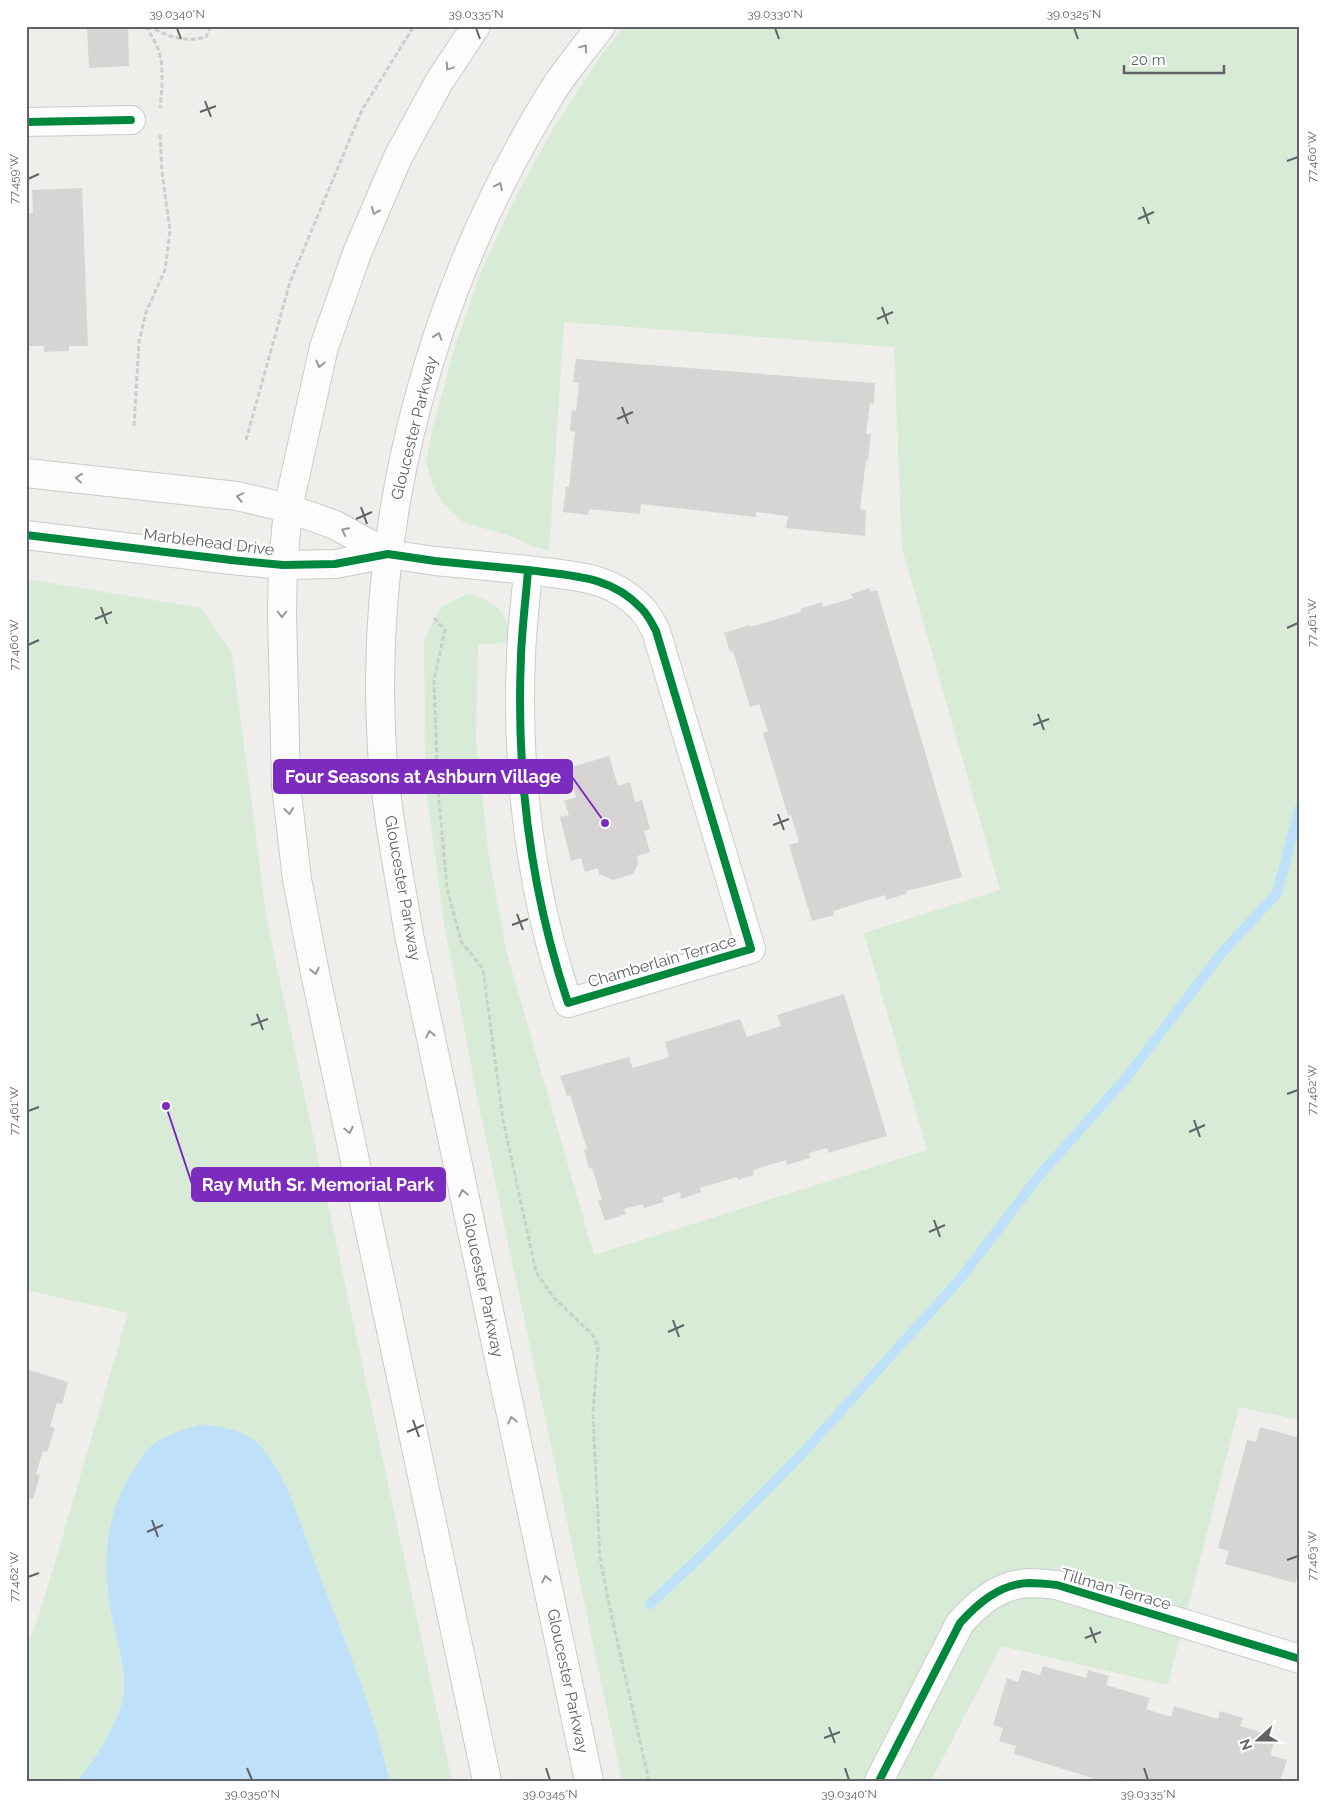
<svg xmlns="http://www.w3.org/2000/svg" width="1326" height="1807" font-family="Raleway,sans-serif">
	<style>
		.green { fill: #d8ebd6 }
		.water { fill: #bfe0f9 }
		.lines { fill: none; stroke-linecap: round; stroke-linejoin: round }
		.stream { stroke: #bfe0f9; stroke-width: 10 }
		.building { fill: #d6d5d3 }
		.street-casing { stroke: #cbcccc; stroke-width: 30 }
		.secondary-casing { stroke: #cacacb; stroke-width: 30 }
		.path { stroke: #cacfcc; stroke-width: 3; stroke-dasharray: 5 2.5; stroke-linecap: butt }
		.street { stroke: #fdfcfc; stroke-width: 28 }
		.secondary { stroke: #fdfcfc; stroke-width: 28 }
		.cycleway-casing { stroke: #fff; stroke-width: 11 }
		.cycleway { stroke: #00873e; stroke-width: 8 }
		.oneway { stroke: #96999c }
		.ticks { fill: none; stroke: #5f6368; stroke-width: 2 }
		.labels { text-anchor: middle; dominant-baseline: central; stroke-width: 4.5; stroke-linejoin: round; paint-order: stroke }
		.street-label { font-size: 16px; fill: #5f6368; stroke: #fff }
		.leader { fill: none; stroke: #7b2cbf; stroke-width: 2 }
		.callout-dot { fill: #7b2cbf; stroke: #fff; stroke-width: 2 }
		.callout { fill: #7b2cbf; stroke: #7b2cbf; stroke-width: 2 }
		.callout-label { font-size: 18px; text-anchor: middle; font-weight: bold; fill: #fff }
		.neatline { fill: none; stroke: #5f6368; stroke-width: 2 }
		.ticks-label { font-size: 12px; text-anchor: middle; fill: #5f6368 }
	</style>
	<rect width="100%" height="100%" fill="#efeeea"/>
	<path class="green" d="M624,26h676v1394l-61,-13 -71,278 -167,-39 -70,135h-309l-145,-685 -34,-179 -17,-130 -2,-147 17,-33 28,-14c26,11 31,12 42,38l-6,12 -27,1 -2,93 12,113 18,100 88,305 333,-105 -63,-217 136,-43 -98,-342 -8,-201 -330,-25 -15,229 -18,-5 -20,-10 -48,-14 -21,-20 -10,-18 -6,-23 7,-34 22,-80 25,-73 34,-74 39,-71 45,-69z
		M26,579l175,29 31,45 35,268 185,860h-62l-5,-22 -29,-89 -245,-57c5,22 10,43 12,65 0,5 2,11 1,15 -2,23 -30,73 -48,88h-50v-138l8,-13 20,-64 74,-253 -102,-23z"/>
	<path class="water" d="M199,1425c24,1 48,5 65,25 24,29 37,76 50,111 28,72 58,144 76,220h-314c17,-14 47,-67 48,-89 1,-26 -8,-53 -13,-79 -9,-51 -6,-104 26,-148 3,-5 6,-12 11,-16 13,-13 33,-19 51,-24z"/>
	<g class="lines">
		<path class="stream" d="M650,1604l51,-48 101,-102 159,-176 77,-101 88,-99 94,-123 57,-62 23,-86"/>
	</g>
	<path class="building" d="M128,26l1,40 -40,2 -2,-41z
		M82,188l6,158h-19v5l-25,1v-6h-18v-133h7l-1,-23z
		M576,359l299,24 -1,21 -4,-1 -4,31h5l-3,26h-2l-6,49 6,2 -1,25 -79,-8 2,-12 -32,-4v5l-115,-13 -1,10 -51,-5 -1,6 -25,-3 3,-25h3l6,-55 -5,-1 2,-21 4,1 3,-28 -6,-1z
		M869,588l2,4 6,-2 85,287 -56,14v3l-20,6 -1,-5 -52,16 1,4 -22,6 -23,-76 10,-3 -8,-27 -3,1 -25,-83 5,-2 -9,-27 -9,3 -17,-56 -3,1 -6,-19 25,-8 1,2 51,-15 -1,-3 22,-7 1,5 30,-9 -2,-4z
		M609,756l9,30 12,-4 5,20 7,-2 8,29 -6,2 6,21 -13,4 1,7 -5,11 -20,6 -14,-6 -1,-6 -13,4 -4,-14 -10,3 -11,-44 9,-2 -5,-14 12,-4 -8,-29z
		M844,994l43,142 -59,17 -1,-5 -18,5 1,5 -23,7 -1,-5 -33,10 1,5 -16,5 -1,-3 -37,11 1,4 -20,7 -1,-7 -18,6 2,4 -20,6 -1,-4 -19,5 2,5 -21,7 -7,-20 4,-1 -10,-32 -3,1 -5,-19 3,-1 -17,-54 -3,1 -7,-20 69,-19 4,11 36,-11 -4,-15 75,-23 7,18 34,-11 -4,-11z
		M26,1369l42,13 -6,22 -5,-1 -7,23 5,2 -8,24 -4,-1 -7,23 4,1 -7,24 -3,-1 -3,10z
		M1260,1427l40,11v130l-5,15 -70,-19 4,-13 -11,-3 29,-108 9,2z
		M1043,1666l43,12 2,-8 21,6 -3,9 44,13 -4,11 25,8 3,-11 44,13 2,-8 23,7 -3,8 36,11 -6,18 17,5 -7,21h-145l-9,-3v3h-24l-88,-27 2,-8 -17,-5 4,-13 -10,-3 14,-47 11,4 4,-12 18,5z"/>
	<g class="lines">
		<defs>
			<path id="street" d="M26,122l105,-2
				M388,554l47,7 93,9
				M528,570c43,6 82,5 113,38 6,6 11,15 15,23l95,318 -183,54c-37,-111 -52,-230 -47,-347 1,-29 5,-58 7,-86z
				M879,1781l81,-158c18,-20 40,-39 69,-40 9,0 19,1 28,2l243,74"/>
			<path id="secondary" d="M476,26l-37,56 -41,75 -41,96 -33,94 -36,161 -5,57 -1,47 4,173 11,94 17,89 173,813
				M26,473l211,23 51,12 47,17 53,29
				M26,535l205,25 52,5 52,-1 53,-10
				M589,1781l-180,-846c-10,-62 -23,-124 -27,-186 -14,-230 49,-462 170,-657 14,-23 33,-44 49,-66"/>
		</defs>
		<use href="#street" class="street-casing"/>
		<use href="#secondary" class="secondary-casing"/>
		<path class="path" d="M146,26c3,6 7,12 10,18 9,19 6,44 4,64
			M148,26c20,10 35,17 58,11l5,-11
			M134,426l5,-84 7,-30 19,-42 5,-39 -8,-59 -2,-40
			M246,440l44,-158 72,-172 52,-84
			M434,618l11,12 -11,49 4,111 9,98 14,53 22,28 20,151 33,152 18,26 38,36 6,12 -5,68 7,144 12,60 37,163"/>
		<use href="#street" class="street"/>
		<use href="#secondary" class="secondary"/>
		<defs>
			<path id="cycleway" d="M26,122l105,-2
				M26,535l205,25 52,5 52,-1 53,-10 47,7 93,9
				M528,570c43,6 82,5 113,38 6,6 11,15 15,23l95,318 -183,54c-37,-111 -52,-230 -47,-347 1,-29 5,-58 7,-86z
				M879,1781l81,-158c18,-20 40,-39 69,-40 9,0 19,1 28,2l243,74"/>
		</defs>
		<use href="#cycleway" class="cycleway-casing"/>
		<use href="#cycleway" class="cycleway"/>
	</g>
	<defs><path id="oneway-chevron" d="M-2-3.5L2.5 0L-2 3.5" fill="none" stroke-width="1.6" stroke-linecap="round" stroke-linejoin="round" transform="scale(1.25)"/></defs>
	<g class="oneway">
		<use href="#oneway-chevron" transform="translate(584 48) rotate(-53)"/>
		<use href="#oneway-chevron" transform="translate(449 67) rotate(124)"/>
		<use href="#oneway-chevron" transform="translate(499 186) rotate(-65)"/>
		<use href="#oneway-chevron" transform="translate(375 211) rotate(113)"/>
		<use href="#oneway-chevron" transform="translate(438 336) rotate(-71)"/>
		<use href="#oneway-chevron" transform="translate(320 364) rotate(103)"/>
		<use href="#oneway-chevron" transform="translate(79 478) rotate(-174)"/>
		<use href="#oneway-chevron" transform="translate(240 497) rotate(-169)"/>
		<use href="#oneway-chevron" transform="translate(345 531) rotate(-152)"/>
		<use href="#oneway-chevron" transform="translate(282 614) rotate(90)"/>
		<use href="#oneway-chevron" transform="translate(289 811) rotate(83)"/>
		<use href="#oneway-chevron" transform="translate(315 971) rotate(78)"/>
		<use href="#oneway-chevron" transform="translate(430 1034) rotate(-102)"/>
		<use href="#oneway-chevron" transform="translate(349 1130) rotate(78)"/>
		<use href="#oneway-chevron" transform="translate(463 1193) rotate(-102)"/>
		<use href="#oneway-chevron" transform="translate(512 1420) rotate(-102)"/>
		<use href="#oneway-chevron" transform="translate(546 1579) rotate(-102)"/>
	</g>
	<path class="ticks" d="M177,28l4,11M476,28l4,11M775,28l4,11M1074,28l4,11M205,101l6,16M200,112l16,-6M1287,161l11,-4M28,179l11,-5M1143,207l6,17M1138,219l16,-7M882,307l6,17M877,319l16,-7M622,407l6,17M617,419l16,-7M361,507l6,17M356,519l16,-7M101,607l6,17M95,619l17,-7M1287,628l11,-5M28,645l11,-5M1038,714l6,16M1033,725l16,-6M778,814l6,16M773,825l16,-6M517,914l6,16M512,925l16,-6M257,1014l6,16M251,1025l17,-6M1287,1094l11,-4M28,1111l11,-4M1194,1120l6,17M1189,1132l16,-7M934,1220l6,17M929,1232l16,-7M673,1320l6,17M668,1332l16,-7M413,1420l6,17M407,1432l17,-7M152,1520l6,17M147,1532l16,-7M1287,1560l11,-4M28,1577l11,-4M1090,1627l6,16M1085,1638l16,-6M829,1727l6,16M824,1738l16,-6M247,1768l5,12M546,1768l4,12M845,1768l4,12M1144,1768l4,12"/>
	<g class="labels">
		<g class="street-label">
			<text transform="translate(414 428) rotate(-76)">Gloucester Parkway</text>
			<text transform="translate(209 542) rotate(7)">Marblehead Drive</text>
			<text transform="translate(403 888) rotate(80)">Gloucester Parkway</text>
			<text transform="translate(662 961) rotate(-16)">Chamberlain Terrace</text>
			<text transform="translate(483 1285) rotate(78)">Gloucester Parkway</text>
			<text transform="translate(1116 1589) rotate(16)">Tillman Terrace</text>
			<text transform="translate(568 1681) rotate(78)">Gloucester Parkway</text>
		</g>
	</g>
	<path class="leader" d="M605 823L572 777M166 1106L192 1184"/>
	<g class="callout-dot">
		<circle cx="605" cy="823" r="5"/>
		<circle cx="166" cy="1106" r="5"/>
	</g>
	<g class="callout">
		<rect x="274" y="760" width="298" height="33" rx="5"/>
		<rect x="192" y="1168" width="253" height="33" rx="5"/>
	</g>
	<g class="callout-label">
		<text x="423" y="783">Four Seasons at Ashburn Village</text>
		<text x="318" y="1191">Ray Muth Sr. Memorial Park</text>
	</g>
	<rect width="1326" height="1807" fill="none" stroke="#ffffff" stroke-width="55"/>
	<g transform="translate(1258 1740) rotate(249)" stroke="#ffffff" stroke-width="4" paint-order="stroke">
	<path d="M0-4L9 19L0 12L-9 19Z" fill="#5f6368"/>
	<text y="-8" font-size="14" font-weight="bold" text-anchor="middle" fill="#5f6368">N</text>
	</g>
	<path d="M1124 65v8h100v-8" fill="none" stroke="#5f6368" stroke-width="2.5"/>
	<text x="1131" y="65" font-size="15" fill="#5f6368" stroke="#ffffff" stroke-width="4" paint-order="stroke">20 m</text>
	<rect x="28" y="28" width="1270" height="1752" class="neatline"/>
	<g class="ticks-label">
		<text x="177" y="18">39.0340°N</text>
		<text x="476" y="18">39.0335°N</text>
		<text x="775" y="18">39.0330°N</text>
		<text x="1074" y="18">39.0325°N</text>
		<text transform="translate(1312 157) rotate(-90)" y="4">77.460°W</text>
		<text transform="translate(14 179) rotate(-90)" y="4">77.459°W</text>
		<text transform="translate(1312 623) rotate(-90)" y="4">77.461°W</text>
		<text transform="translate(14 645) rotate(-90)" y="4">77.460°W</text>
		<text transform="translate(1312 1090) rotate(-90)" y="4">77.462°W</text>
		<text transform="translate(14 1111) rotate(-90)" y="4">77.461°W</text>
		<text transform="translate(1312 1556) rotate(-90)" y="4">77.463°W</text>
		<text transform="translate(14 1577) rotate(-90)" y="4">77.462°W</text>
		<text x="252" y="1798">39.0350°N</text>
		<text x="550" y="1798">39.0345°N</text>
		<text x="849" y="1798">39.0340°N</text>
		<text x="1148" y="1798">39.0335°N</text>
	</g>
</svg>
